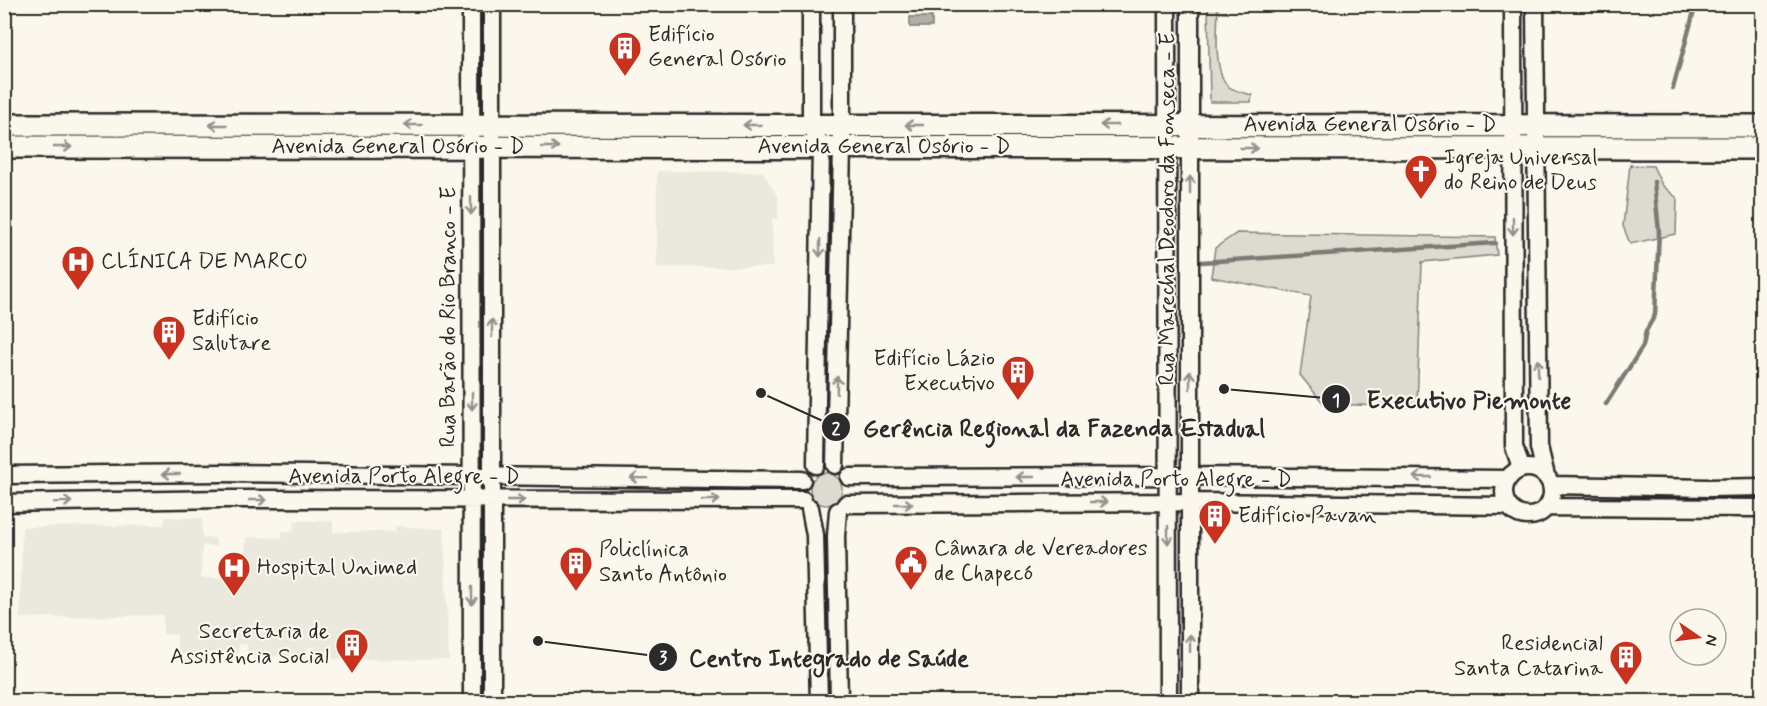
<svg xmlns="http://www.w3.org/2000/svg" width="1767" height="706" font-family="Mynerve,sans-serif">
	<style>
		.built { fill: #ebe8de }
		.green { fill: #dddad0; stroke: #84827e; stroke-width: 1.5 }
		.water { fill: #b1afa7; stroke: #7b7a75; stroke-width: 1.5 }
		.lines { fill: none; stroke-linecap: round; stroke-linejoin: round }
		.stream { stroke: #7b7a75; stroke-width: 4.5 }
		.minor-casing { stroke: #2b2b2b; stroke-width: 21 }
		.major-casing { stroke: #2b2b2b; stroke-width: 26 }
		.minor { stroke: #fbf7ec; stroke-width: 16 }
		.major { stroke: #fbf7ec; stroke-width: 21 }
		.oneway { stroke: #93918c }
		.labels { text-anchor: middle; dominant-baseline: central; stroke-width: 4.5; stroke-linejoin: round; paint-order: stroke }
		.poi-label { font-size: 22px; fill: #2b2b2b; stroke: #fbf7ec; text-anchor: start }
		.street-label { font-size: 22px; fill: #2b2b2b; stroke: #fbf7ec }
		.leader { fill: none; stroke: #2b2b2b; stroke-width: 2 }
		.callout-dot { fill: #2b2b2b; stroke: #fbf7ec; stroke-width: 2 }
		.mark-label { font-size: 18px; text-anchor: middle; font-weight: bold; fill: #fff }
		.callout-label { font-size: 24px; text-anchor: middle; font-weight: bold; fill: #2b2b2b; stroke: #fbf7ec; stroke-width: 4.5; stroke-linejoin: round; paint-order: stroke }
	</style>
	<rect width="100%" height="100%" fill="#fbf7ec"/>
	<filter id="ink" filterUnits="userSpaceOnUse"><feTurbulence type="fractalNoise" baseFrequency=".0167" numOctaves="2"/><feDisplacementMap in="SourceGraphic" scale="12" xChannelSelector="R" yChannelSelector="G"/><feConvolveMatrix kernelMatrix="1 2 1 2 8 2 1 2 1" color-interpolation-filters="sRGB"/></filter>
	<g filter="url(#ink)">
		<path class="built" d="M657,171l106,1 15,25v22h-6l1,48h-116z
			M165,517l37,1v20h14v8h-14l-1,32 44,1 1,-42 36,1v-7h12v-10h39v11h62v-6l49,3 5,131 -133,-1v-12h-8v10l-61,-1v-12h-8l-1,13 -61,-1v-21l-14,-1v-19l-143,3 2,-91 142,-2z"/>
		<path class="green" d="M1208,5h10c0,21 -6,67 11,82 6,4 16,6 23,8l-1,7h-41z
			M1630,165l23,1 9,19 15,13 -1,36 -46,10 -7,-18z
			M1237,233l258,4 2,18 -75,7 -5,145 -93,-3 -24,-29 11,-79 -100,-19 4,-29z
			M810 489a16 16 0 1 1 32 0a16 16 0 1 1-32 0Z"/>
		<path class="water" d="M910,17h22v10h-22z"/>
		<g class="lines">
			<path class="stream" d="M1673,88l23,-84
				M1201,262l294,-19
				M1606,404l37,-58 3,-15 9,-16 4,-83 -5,-50"/>
			<defs>
				<path id="minor" d="M471,4l1,698
					M811,4v122l10,21 -5,318
					M1167,4l1,698
					M1513,4l1,442 7,22
					M1535,4l4,443 7,29
					M835,465l7,-318v-143
					M1504 492a24 24 0 1 1 48 0a24 24 0 1 1-48 0Z
					M4,475l218,-2 580,7
					M849,477l341,-1 317,3
					M1552,485l157,3 53,-1
					M4,503l219,-4 580,1
					M846,504l344,-2 317,4
					M1548,507l214,1
					M810,508l5,27 4,167
					M838,511l-2,25 3,166
					M492,702v-698
					M1190,702v-698"/>
				<path id="major" d="M4,125l1758,1
					M4,147l1758,1"/>
			</defs>
			<use href="#minor" class="minor-casing"/>
			<use href="#major" class="major-casing"/>
			<use href="#minor" class="minor"/>
			<use href="#major" class="major"/>
		</g>
		<defs><path id="oneway-shaft" d="M-6 0H5M1.5-3L5.5 0L1.5 3" fill="none" stroke-width="1.6" stroke-linecap="round" stroke-linejoin="round" transform="scale(1.5)"/></defs>
		<g class="oneway">
			<use href="#oneway-shaft" transform="translate(218 125) rotate(-180)"/>
			<use href="#oneway-shaft" transform="translate(413 125) rotate(-180)"/>
			<use href="#oneway-shaft" transform="translate(752 125) rotate(-180)"/>
			<use href="#oneway-shaft" transform="translate(914 125) rotate(-180)"/>
			<use href="#oneway-shaft" transform="translate(1109 125) rotate(-180)"/>
			<use href="#oneway-shaft" transform="translate(63 147)"/>
			<use href="#oneway-shaft" transform="translate(550 147)"/>
			<use href="#oneway-shaft" transform="translate(1249 148)"/>
			<use href="#oneway-shaft" transform="translate(1190 185) rotate(-90)"/>
			<use href="#oneway-shaft" transform="translate(471 206) rotate(90)"/>
			<use href="#oneway-shaft" transform="translate(1513 226) rotate(90)"/>
			<use href="#oneway-shaft" transform="translate(820 248) rotate(91)"/>
			<use href="#oneway-shaft" transform="translate(492 328) rotate(-90)"/>
			<use href="#oneway-shaft" transform="translate(1538 368) rotate(-91)"/>
			<use href="#oneway-shaft" transform="translate(1190 380) rotate(-90)"/>
			<use href="#oneway-shaft" transform="translate(837 385) rotate(-89)"/>
			<use href="#oneway-shaft" transform="translate(472 401) rotate(90)"/>
			<use href="#oneway-shaft" transform="translate(171 474) rotate(180)"/>
			<use href="#oneway-shaft" transform="translate(1025 477) rotate(180)"/>
			<use href="#oneway-shaft" transform="translate(1422 477) rotate(-180)"/>
			<use href="#oneway-shaft" transform="translate(639 478) rotate(-179)"/>
			<use href="#oneway-shaft" transform="translate(258 500)"/>
			<use href="#oneway-shaft" transform="translate(516 500)"/>
			<use href="#oneway-shaft" transform="translate(711 500)"/>
			<use href="#oneway-shaft" transform="translate(63 502) rotate(-1)"/>
			<use href="#oneway-shaft" transform="translate(1099 502)"/>
			<use href="#oneway-shaft" transform="translate(904 504)"/>
			<use href="#oneway-shaft" transform="translate(1168 535) rotate(90)"/>
			<use href="#oneway-shaft" transform="translate(472 596) rotate(90)"/>
			<use href="#oneway-shaft" transform="translate(1190 643) rotate(-90)"/>
		</g>
	</g>
	<defs>
		<symbol id="building-pin" viewBox="-11 -11 22 30"><path d="M0 17L-7.5 6A9.5 9.5 0 1 1 7.5 6Z" fill="#c8321e" stroke="#fbf7ec"/><path d="M-4-6H4V6H1V3H-1V6H-4ZM-2.5-4.3h1.7v1.8h-1.7ZM.8-4.3h1.7v1.8H.8ZM-2.5-1h1.7V.8h-1.7ZM.8-1h1.7V.8H.8Z" fill="#fff"/></symbol>
		<symbol id="church-pin" viewBox="-11 -11 22 30"><path d="M0 17L-7.5 6A9.5 9.5 0 1 1 7.5 6Z" fill="#c8321e" stroke="#fbf7ec"/><path d="M-1.2-6h2.4v3.5h3.3v2.4h-3.3V6h-2.4V-.1h-3.3v-2.4h3.3Z" fill="#fff"/></symbol>
		<symbol id="hospital-pin" viewBox="-11 -11 22 30"><path d="M0 17L-7.5 6A9.5 9.5 0 1 1 7.5 6Z" fill="#c8321e" stroke="#fbf7ec"/><path d="M-5-5h3v3.5h4V-5h3V5h-3V1.5h-4V5h-3Z" fill="#fff"/></symbol>
		<symbol id="civic-pin" viewBox="-11 -11 22 30"><path d="M0 17L-7.5 6A9.5 9.5 0 1 1 7.5 6Z" fill="#c8321e" stroke="#fbf7ec"/><path d="M-.6-6.5H3V-4.5H.6V-3L4-1V1h2V6H-6V1h2V-1L-.6-3ZM-1.2 2.5V6h2.4V2.5Z" fill="#fff"/></symbol>
	</defs>
	<g fill-rule="evenodd">
		<use href="#building-pin" x="606" y="29" width="38" height="52"/>
		<use href="#church-pin" x="1402" y="152" width="38" height="52"/>
		<use href="#hospital-pin" x="59" y="243" width="38" height="52"/>
		<use href="#building-pin" x="150" y="313" width="38" height="52"/>
		<use href="#building-pin" x="999" y="353" width="38" height="52"/>
		<use href="#building-pin" x="1196" y="497" width="38" height="52"/>
		<use href="#civic-pin" x="892" y="543" width="38" height="52"/>
		<use href="#building-pin" x="557" y="544" width="38" height="52"/>
		<use href="#hospital-pin" x="215" y="549" width="38" height="52"/>
		<use href="#building-pin" x="333" y="626" width="38" height="52"/>
		<use href="#building-pin" x="1607" y="638" width="38" height="52"/>
	</g>
	<g class="labels">
		<g class="poi-label">
			<text x="648" y="35">Edifício<tspan x="648" dy="25">General Osório</tspan></text>
			<text x="1444" y="158">Igreja Universal<tspan x="1444" dy="25">do Reino de Deus</tspan></text>
			<text x="101" y="262">CLÍNICA DE MARCO</text>
			<text x="192" y="319">Edifício<tspan x="192" dy="25">Salutare</tspan></text>
			<text x="995" y="359" text-anchor="end">Edifício Lázio<tspan x="995" dy="25">Executivo</tspan></text>
			<text x="1238" y="516">Edifício Pavan</text>
			<text x="934" y="549">Câmara de Vereadores<tspan x="934" dy="25">de Chapecó</tspan></text>
			<text x="599" y="550">Policlínica<tspan x="599" dy="25">Santo Antônio</tspan></text>
			<text x="257" y="568">Hospital Unimed</text>
			<text x="329" y="632" text-anchor="end">Secretaria de<tspan x="329" dy="25">Assistência Social</tspan></text>
			<text x="1603" y="644" text-anchor="end">Residencial<tspan x="1603" dy="25">Santa Catarina</tspan></text>
		</g>
		<g class="street-label">
			<text x="1370" y="125">Avenida General Osório - D</text>
			<text x="398" y="147">Avenida General Osório - D</text>
			<text x="884" y="147">Avenida General Osório - D</text>
			<text transform="translate(1168 209) rotate(-90)">Rua Marechal Deodoro da Fonseca - E</text>
			<text transform="translate(449 317) rotate(-90)">Rua Barão do Rio Branco - E</text>
			<text x="404" y="477">Avenida Porto Alegre - D</text>
			<text x="1176" y="480">Avenida Porto Alegre - D</text>
		</g>
	</g>
	<path class="leader" d="M1224 389L1336 399M761 393L836 427M538 641L663 657"/>
	<g class="callout-dot">
		<circle cx="1224" cy="389" r="6"/>
		<circle cx="761" cy="393" r="6"/>
		<circle cx="538" cy="641" r="6"/>
		<circle cx="1336" cy="399" r="15"/>
		<circle cx="836" cy="427" r="15"/>
		<circle cx="663" cy="657" r="15"/>
	</g>
	<g class="mark-label">
		<text x="1336" y="406">1</text>
		<text x="836" y="434">2</text>
		<text x="663" y="663">3</text>
	</g>
	<g class="callout-label">
		<text x="1469" y="408">Executivo Piemonte</text>
		<text x="1064" y="436">Gerência Regional da Fazenda Estadual</text>
		<text x="829" y="666">Centro Integrado de Saúde</text>
	</g>
	<rect width="1767" height="706" fill="none" stroke="#fbf7ec" stroke-width="24"/>
	<rect x="12" y="12" width="1743" height="682" fill="none" stroke="#2b2b2b" stroke-width="2" filter="url(#ink)"/>
	<g transform="translate(1698 637) rotate(104)"><circle r="28" fill="#fbf7ec" stroke="#a8a59f" stroke-width="1.5"/>
	<path d="M0-4.5L10 22L0 15L-10 22Z" fill="#c8321e"/>
	<text y="-9" font-size="16" font-weight="bold" text-anchor="middle" fill="#2b2b2b">N</text>
	</g>
</svg>
